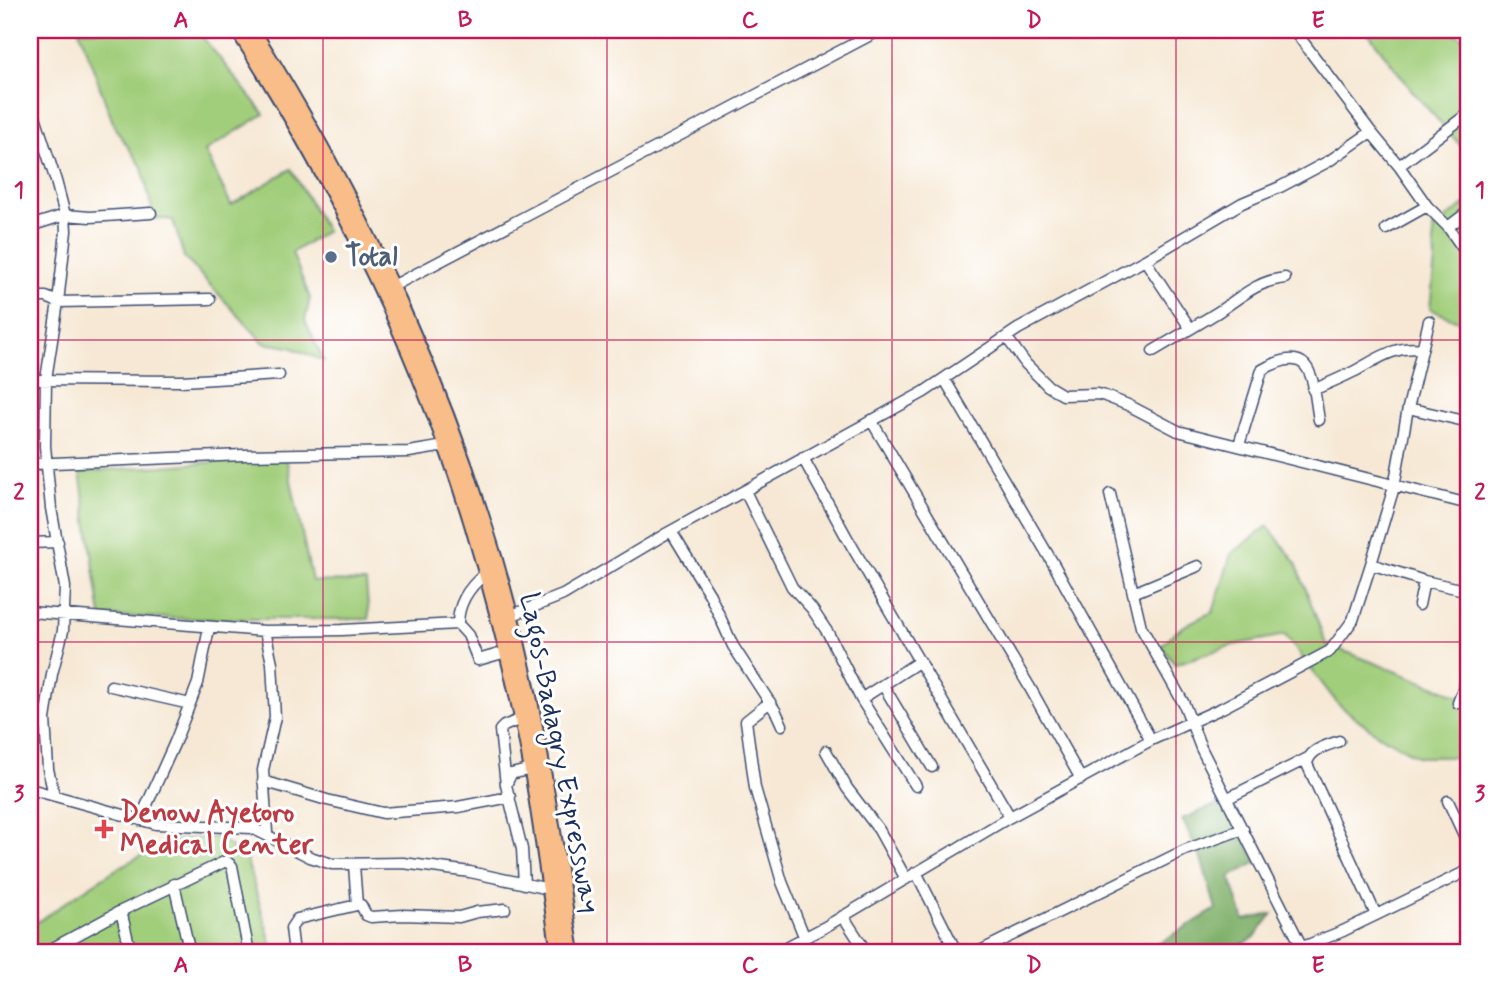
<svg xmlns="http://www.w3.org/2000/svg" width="1499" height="983" font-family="Mynerve,sans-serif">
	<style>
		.green { fill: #a1ce7a; stroke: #5e7e6c; stroke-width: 2 }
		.forest { fill: #80b16a; stroke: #4e7064; stroke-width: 2 }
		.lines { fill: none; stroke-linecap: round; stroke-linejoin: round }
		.minor-casing { stroke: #3c4b70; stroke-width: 13 }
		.highway-casing { stroke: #3c4b70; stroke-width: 18 }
		.minor { stroke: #fff; stroke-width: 10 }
		.highway { stroke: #f8bd88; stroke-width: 14 }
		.grid { fill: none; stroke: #c2185b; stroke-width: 2; stroke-opacity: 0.55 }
		.service-dot { fill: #5c6f8a; stroke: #fff; stroke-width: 2.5 }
		.health-dot { fill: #e0444e; stroke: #fff; stroke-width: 2.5 }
		.labels { text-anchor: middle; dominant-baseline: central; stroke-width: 6; stroke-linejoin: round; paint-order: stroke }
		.service-label { font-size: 28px; font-weight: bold; fill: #4e5e75; stroke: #fff; text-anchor: start }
		.street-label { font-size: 28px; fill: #1b2f5e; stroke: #fff }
		.health-label { font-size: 28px; font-weight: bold; fill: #be3a42; stroke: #fff; text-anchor: start }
		.neatline { fill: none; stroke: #c2185b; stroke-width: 2.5 }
		.grid-label { font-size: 23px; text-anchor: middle; font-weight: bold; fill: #c2185b }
	</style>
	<rect width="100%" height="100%" fill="#fff"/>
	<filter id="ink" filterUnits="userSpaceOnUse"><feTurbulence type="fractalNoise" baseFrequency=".0143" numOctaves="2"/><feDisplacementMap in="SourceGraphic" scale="14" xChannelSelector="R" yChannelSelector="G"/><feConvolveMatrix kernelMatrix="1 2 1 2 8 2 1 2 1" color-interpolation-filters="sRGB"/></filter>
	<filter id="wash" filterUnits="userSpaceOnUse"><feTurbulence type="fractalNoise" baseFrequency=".00686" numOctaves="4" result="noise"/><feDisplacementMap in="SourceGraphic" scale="28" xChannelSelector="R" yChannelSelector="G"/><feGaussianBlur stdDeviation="1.57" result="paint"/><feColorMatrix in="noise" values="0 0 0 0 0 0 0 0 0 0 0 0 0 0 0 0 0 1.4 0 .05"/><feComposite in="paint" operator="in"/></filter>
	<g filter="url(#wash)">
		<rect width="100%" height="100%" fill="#f6e8d4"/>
		<path class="green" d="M79,30h118l67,84 -59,37 26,54 60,-36 35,62 -34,22 18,45 -5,23 19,40 -34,-14 -26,-4 -80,-86 -11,-37 -19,-2 -12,-51 -27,-39z
			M1366,30h84l19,12v113l-55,-62z
			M1469,202v124l-39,-17 5,-49 -2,-32z
			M286,457l26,124 54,1 3,37h-167l-101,-3 -21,-144z
			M1268,526l28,37 30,81 143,56v61l-4,-4h-46l-42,-23 -39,-30 -53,-69 -52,10 -58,19 -14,-18c16,-18 31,-25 52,-34l18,-58z
			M219,837l28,24 27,92h-244v-26c39,-26 106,-77 151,-87 12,-2 25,-2 38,-3z"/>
		<path class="forest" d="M1225,801l32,61 -27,15 14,43 28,-6 -17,23 -28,16h-84l73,-44 -15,-51 -19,-39z"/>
	</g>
	<g filter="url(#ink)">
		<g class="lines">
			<defs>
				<path id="minor" d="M1294,30l77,102 28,34 28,40 21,21 21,30
					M30,101l26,80 9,34 1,16 -8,71 -12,77 -1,67 6,62 14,79 -2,44 -11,43 -7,45 3,50 6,26
					M30,142l12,-4
					M1399,166l70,-53
					M30,226l35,-11 25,2 61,-4
					M1448,227l21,-16
					M1386,229l41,-23
					M1145,260l45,68
					M393,286l487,-256
					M30,297h16l12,5 152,-3
					M1007,338l19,26 22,22 15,9 34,-1 8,2 23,9 50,26 291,73
					M1153,351c22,-13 44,-26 65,-39 23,-15 39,-31 67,-34
					M30,380l152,1 97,-6
					M945,380l109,185 97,175
					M1313,390c14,-6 28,-12 42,-19 22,-12 40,-26 67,-22
					M1408,408l61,14
					M871,420l158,266 52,93
					M1239,445l23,-75c53,-30 50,11 57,50
					M803,458l43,78 164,281
					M30,464l213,-9 166,-3 36,-6
					M745,491l47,96 20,22 16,24 33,66 59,-38
					M1110,494l31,133 43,77 17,44 104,205
					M671,531l39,64 23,51 43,66 6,13
					M30,543l28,-1
					M1371,564l53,17 -5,24
					M1424,581l45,10
					M1133,593l65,-27
					M30,612l235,19 77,-1 116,-6 10,11 10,25 28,-8
					M510,616l53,-21 101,-60 260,-143 94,-63 127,-69 97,-57 38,-16 49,-26 42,-29
					M458,624c0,-21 11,-37 27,-50
					M265,631l7,32 3,54 -12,53 4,63
					M883,685l49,82
					M111,686l79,18
					M861,699l55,87
					M770,702l-24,19 9,67 27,94 22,54
					M1458,703l11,-30
					M30,715l15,4
					M1339,741c-12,5 -30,8 -32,23l69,151
					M826,751l21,37 32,42 27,49
					M263,781l64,19 56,13 75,-6 52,-10
					M506,785l-6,-55 4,-4 17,-7
					M30,789l126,35 96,4 58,29 22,7 71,-1 67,9 79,17
					M1228,798l80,-40
					M1448,801l21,45
					M140,820l35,-78 23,-59 11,-55
					M354,865l3,40
					M916,872l41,81
					M174,884l16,69
					M524,884l-2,-35 -16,-64 5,-11 21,-5
					M121,911l10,42
					M843,916l24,37
					M1303,947l40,-16 126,-61
					M44,953l77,-42 105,-50 6,5 17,87
					M294,953l-3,-25 6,-9 60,-14h4l5,10 5,2 32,-2 56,2 18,-5 28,-3
					M775,953l50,-26 185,-110 141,-77 71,-32 108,-57 23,-31 18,-56 23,-77 14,-79 21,-87
					M976,953l209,-103 58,-21"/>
				<path id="highway" d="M238,30c98,154 181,319 234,494 24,81 46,164 60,247 10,60 18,121 27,182
					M252,30c115,184 203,374 258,584 29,112 44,226 62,339"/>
			</defs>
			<use href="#minor" class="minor-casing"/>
			<use href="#highway" class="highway-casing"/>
			<use href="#minor" class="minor"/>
			<use href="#highway" class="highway"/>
		</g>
	</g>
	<path class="grid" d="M323,30v923M607,30v923M892,30v923M1176,30v923M30,340h1439M30,642h1439"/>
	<circle class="service-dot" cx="331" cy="257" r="7"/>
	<path class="health-dot" d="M100.5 818.5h7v7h7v7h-7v7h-7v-7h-7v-7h7z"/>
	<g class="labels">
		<g class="service-label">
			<text x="345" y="257">Total</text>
		</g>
		<g class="street-label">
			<text transform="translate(559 753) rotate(79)">Lagos-Badagry Expressway</text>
		</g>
		<g class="health-label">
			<text x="120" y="813">Denow Ayetoro<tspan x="120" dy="32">Medical Center</tspan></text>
		</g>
	</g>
	<rect width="1499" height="983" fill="none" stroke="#fff" stroke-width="77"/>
	<rect x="38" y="38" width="1422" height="906" class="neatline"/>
	<g class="grid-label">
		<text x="181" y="27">A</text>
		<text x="465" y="27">B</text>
		<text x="750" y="27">C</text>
		<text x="1034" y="27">D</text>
		<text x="1318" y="27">E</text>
		<text x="19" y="197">1</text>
		<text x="1480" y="197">1</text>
		<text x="19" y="499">2</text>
		<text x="1480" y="499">2</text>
		<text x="19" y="801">3</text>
		<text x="1480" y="801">3</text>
		<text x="181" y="972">A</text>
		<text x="465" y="972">B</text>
		<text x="750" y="972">C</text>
		<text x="1034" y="972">D</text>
		<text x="1318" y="972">E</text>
	</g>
</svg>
